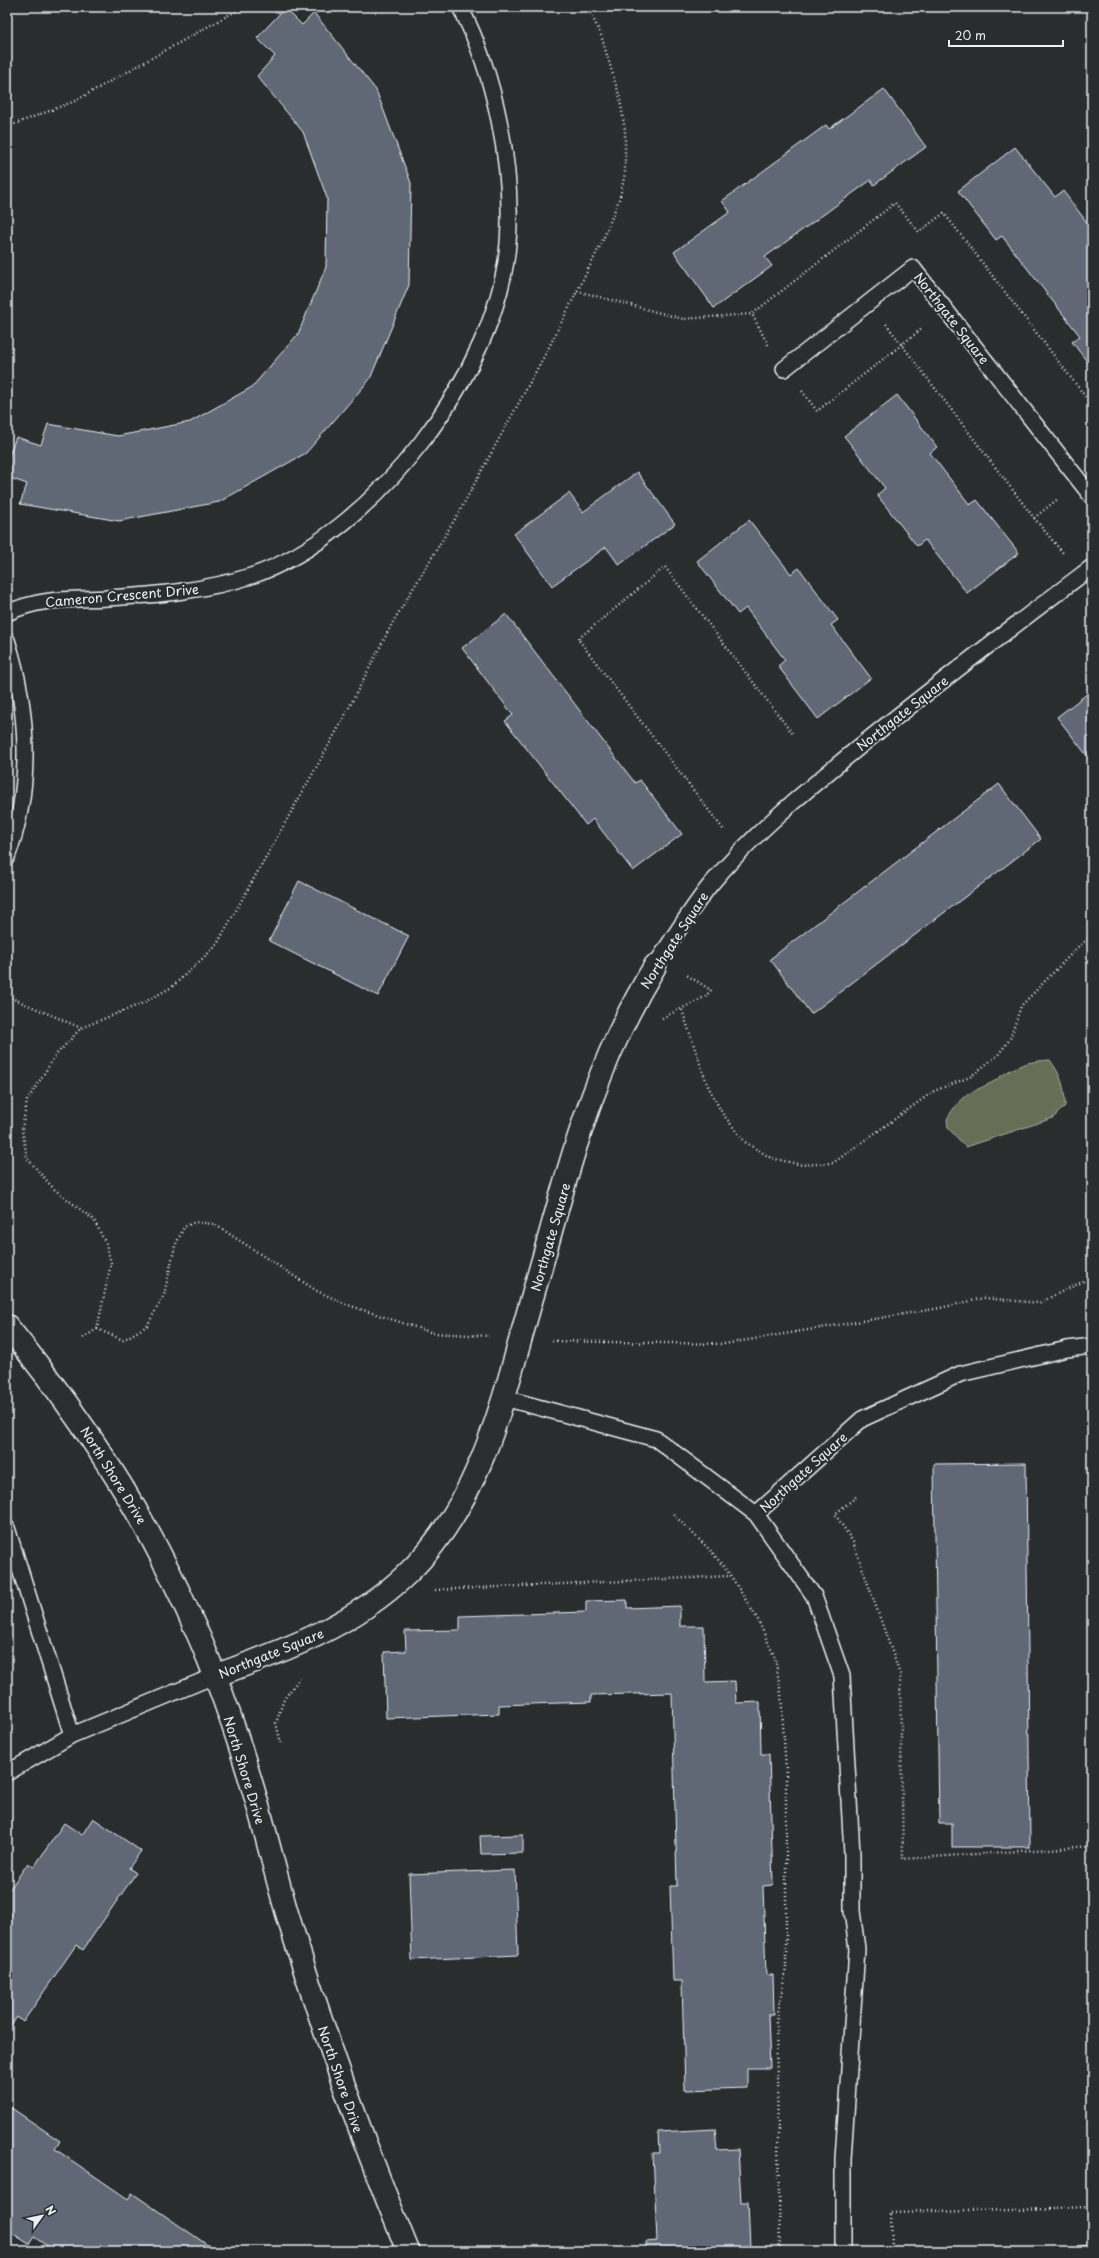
<svg xmlns="http://www.w3.org/2000/svg" width="1099" height="2258" font-family="'Playpen Sans',sans-serif">
	<style>
		.green { fill: #666e55; stroke: #a7b0a6 }
		.building { fill: #616775; stroke: #e8f1f8 }
		.lines { fill: none; stroke-linecap: round; stroke-linejoin: round }
		.service-casing { stroke: #e8f1f8; stroke-width: 18 }
		.minor-casing { stroke: #e8f1f8; stroke-width: 25 }
		.tertiary-casing { stroke: #e8f1f8; stroke-width: 25 }
		.path { stroke: #e8f1f8; stroke-width: 2.5; stroke-dasharray: 1 3; stroke-linecap: butt }
		.service { stroke: #2a2d2e; stroke-width: 15 }
		.minor { stroke: #2a2d2e; stroke-width: 22 }
		.tertiary { stroke: #2a2d2e; stroke-width: 22 }
		.labels { text-anchor: middle; dominant-baseline: central; stroke-width: 4; stroke-linejoin: round; paint-order: stroke }
		.street-label { font-size: 13px; fill: #e8f1f8; stroke: #2a2d2e }
	</style>
	<rect width="100%" height="100%" fill="#2a2d2e"/>
	<filter id="ink" filterUnits="userSpaceOnUse"><feTurbulence type="fractalNoise" baseFrequency=".025" numOctaves="2"/><feDisplacementMap in="SourceGraphic" scale="8" xChannelSelector="R" yChannelSelector="G"/><feConvolveMatrix kernelMatrix="1 2 1 2 8 2 1 2 1" color-interpolation-filters="sRGB"/></filter>
	<g filter="url(#ink)">
		<path class="green" d="M1050,1060c11,15 15,27 15,46l-12,12 -87,29 -18,-19 -1,-9c15,-25 19,-24 44,-36 6,-3 12,-9 18,-12 14,-8 25,-10 41,-11z"/>
		<path class="building" d="M285,8l17,17 12,-12 62,77 35,93 -2,102 -39,94 -64,74 -87,49 -100,19 -99,-17 7,-20 -20,-7v-16l9,-24 25,8 7,-21 70,12 72,-14 62,-35 46,-53 28,-67 1,-69 -24,-66 -46,-56 18,-20 -18,-18z
			M884,89l42,58 -52,38 -3,-5 -106,77 7,9 -58,42 -40,-56 56,-40 -8,-11 104,-76 3,4z
			M1015,147l40,50 8,-6 29,38v139l-20,-26 8,-6 -78,-100 -6,4 -38,-49z
			M897,395l40,52 -7,6 40,52 7,-5 42,53 -52,40 -42,-53 -8,6 -40,-51 8,-7 -41,-52z
			M637,472l38,52 -56,41 -13,-18 -54,39 -38,-52 55,-41 14,19z
			M749,520l42,54 8,-6 39,52 -7,5 40,53 -53,41 -40,-53 7,-6 -39,-52 -8,6 -41,-53z
			M506,614l129,169 5,-3 42,54 -49,37 -40,-52 -7,6 -81,-104 8,-6 -51,-67z
			M1092,690v72l-35,-45z
			M999,784l42,55 -230,175 -41,-55z
			M299,881l110,55 -31,60 -109,-55z
			M1026,1463l4,384h-78v-24h-13l-5,-359z
			M627,1600v8l53,-2v20h24l1,56 30,-1 1,22 24,-1 1,52h8l4,131 -10,1 3,89h7l1,40h-6l2,53h-23v20l-62,2 -3,-109h-9l-3,-95h7l-5,-193 -81,2v7l-92,3v9l-113,4 -2,-66 22,-1 -1,-20 55,-1v-14l126,-4v-11z
			M93,1818l48,33 -12,17 7,5 -53,77 -7,-5 -53,77 -6,-5 -10,14v-138l21,-30 6,4 30,-44 18,12z
			M523,1835v18l-42,1 -1,-18z
			M515,1870l3,85 -106,5 -3,-86z
			M7,2105l53,36 -5,8 73,50 4,-6 77,53 -3,3 3,2h-162l3,-3 -16,-11 -5,7 -22,-14z
			M715,2129l2,21 21,-1 3,53h7l2,46h-8v3h-96v-9l11,-1 -4,-88h6l-1,-21z
			M1092,2245v6h-67z"/>
		<g class="lines">
			<defs>
				<path id="service" d="M784,369l129,-101 179,229
					M7,613c35,-16 64,-13 101,-15 47,-3 97,-7 143,-22 121,-40 248,-206 257,-333 6,-74 -13,-170 -48,-236
					M7,640c22,69 26,149 0,217
					M655,966c18,-28 35,-56 56,-82 42,-50 92,-91 142,-132 78,-64 158,-124 239,-185
					M504,1398l152,41 100,75 106,-95 98,-45 107,-25 25,-3
					M756,1514l58,82 28,80 10,178v57l5,38 -14,210v92
					M7,1528l65,207
					M7,1773l65,-38 142,-59"/>
				<path id="minor" d="M214,1676c70,-25 139,-50 194,-103 75,-73 96,-178 124,-275 24,-82 44,-167 78,-245 13,-30 28,-59 45,-87"/>
				<path id="tertiary" d="M7,1326c75,91 139,189 186,297 23,51 42,105 58,159 14,45 24,92 38,138 34,112 74,222 119,331"/>
			</defs>
			<use href="#service" class="service-casing"/>
			<use href="#minor" class="minor-casing"/>
			<use href="#tertiary" class="tertiary-casing"/>
			<path class="path" d="M7,127l68,-26 168,-94
				M577,291l106,28 69,-5
				M886,324l148,194 24,-19
				M768,345l-16,-31 143,-111 24,29 25,-19 148,192
				M802,391l15,20 106,-83
				M1034,518l29,35
				M723,829l-145,-190 87,-72 127,166
				M7,996l74,32
				M682,1010l25,74 15,29 23,29 26,16 31,7 31,-2 101,-72 36,-14 28,-22 12,-16 11,-33 58,-60 13,-10
				M662,1018l43,-21 6,-7 -26,-16
				M97,1329l26,11 24,-14 17,-31 11,-49 9,-19 11,-5 19,2 103,67 31,14 85,28 56,3
				M83,1338l14,-9 14,-66 -5,-19 -12,-24 -40,-31 -27,-31 -5,-29 5,-28 28,-45 26,-28 62,-25 29,-16 44,-41 124,-221 53,-103 65,-108 88,-161 56,-111 18,-45 5,-24v-42l-5,-33 -20,-66 -13,-25
				M552,1341l172,3 216,-36 44,-10 55,5 53,-26
				M856,1497l-21,17 18,28 47,132 3,185 189,-13
				M673,1514l38,37 20,25 27,44 17,38 6,36 5,76v199l-10,54 4,228
				M435,1590l295,-14
				M281,1743l-5,-20 8,-24 16,-21
				M892,2251l-1,-39 201,-5"/>
			<use href="#service" class="service"/>
			<use href="#minor" class="minor"/>
			<use href="#tertiary" class="tertiary"/>
		</g>
	</g>
	<g class="labels">
		<g class="street-label">
			<text transform="translate(952 318) rotate(52)">Northgate Square</text>
			<text transform="translate(122 595) rotate(-5)">Cameron Crescent Drive</text>
			<text transform="translate(902 713) rotate(-38)">Northgate Square</text>
			<text transform="translate(674 940) rotate(-57)">Northgate Square</text>
			<text transform="translate(550 1237) rotate(-74)">Northgate Square</text>
			<text transform="translate(803 1472) rotate(-42)">Northgate Square</text>
			<text transform="translate(114 1475) rotate(58)">North Shore Drive</text>
			<text transform="translate(271 1653) rotate(-22)">Northgate Square</text>
			<text transform="translate(245 1770) rotate(73)">North Shore Drive</text>
			<text transform="translate(341 2079) rotate(71)">North Shore Drive</text>
		</g>
	</g>
	<rect width="1099" height="2258" fill="none" stroke="#2a2d2e" stroke-width="24"/>
	<rect x="12" y="12" width="1075" height="2234" fill="none" stroke="#e8f1f8" stroke-width="1.5" filter="url(#ink)"/>
	<g transform="translate(42 2216) rotate(57)" stroke="#2a2d2e" stroke-width="3" paint-order="stroke">
	<path d="M0-3L7 15L0 10L-7 15Z" fill="#e8f1f8"/>
	<text y="-6" font-size="11" font-weight="bold" text-anchor="middle" fill="#e8f1f8">N</text>
	</g>
	<path d="M949 40v6h114v-6" fill="none" stroke="#e8f1f8" stroke-width="2"/>
	<text x="955" y="40" font-size="12" fill="#e8f1f8" stroke="#2a2d2e" stroke-width="3" paint-order="stroke">20 m</text>
</svg>
